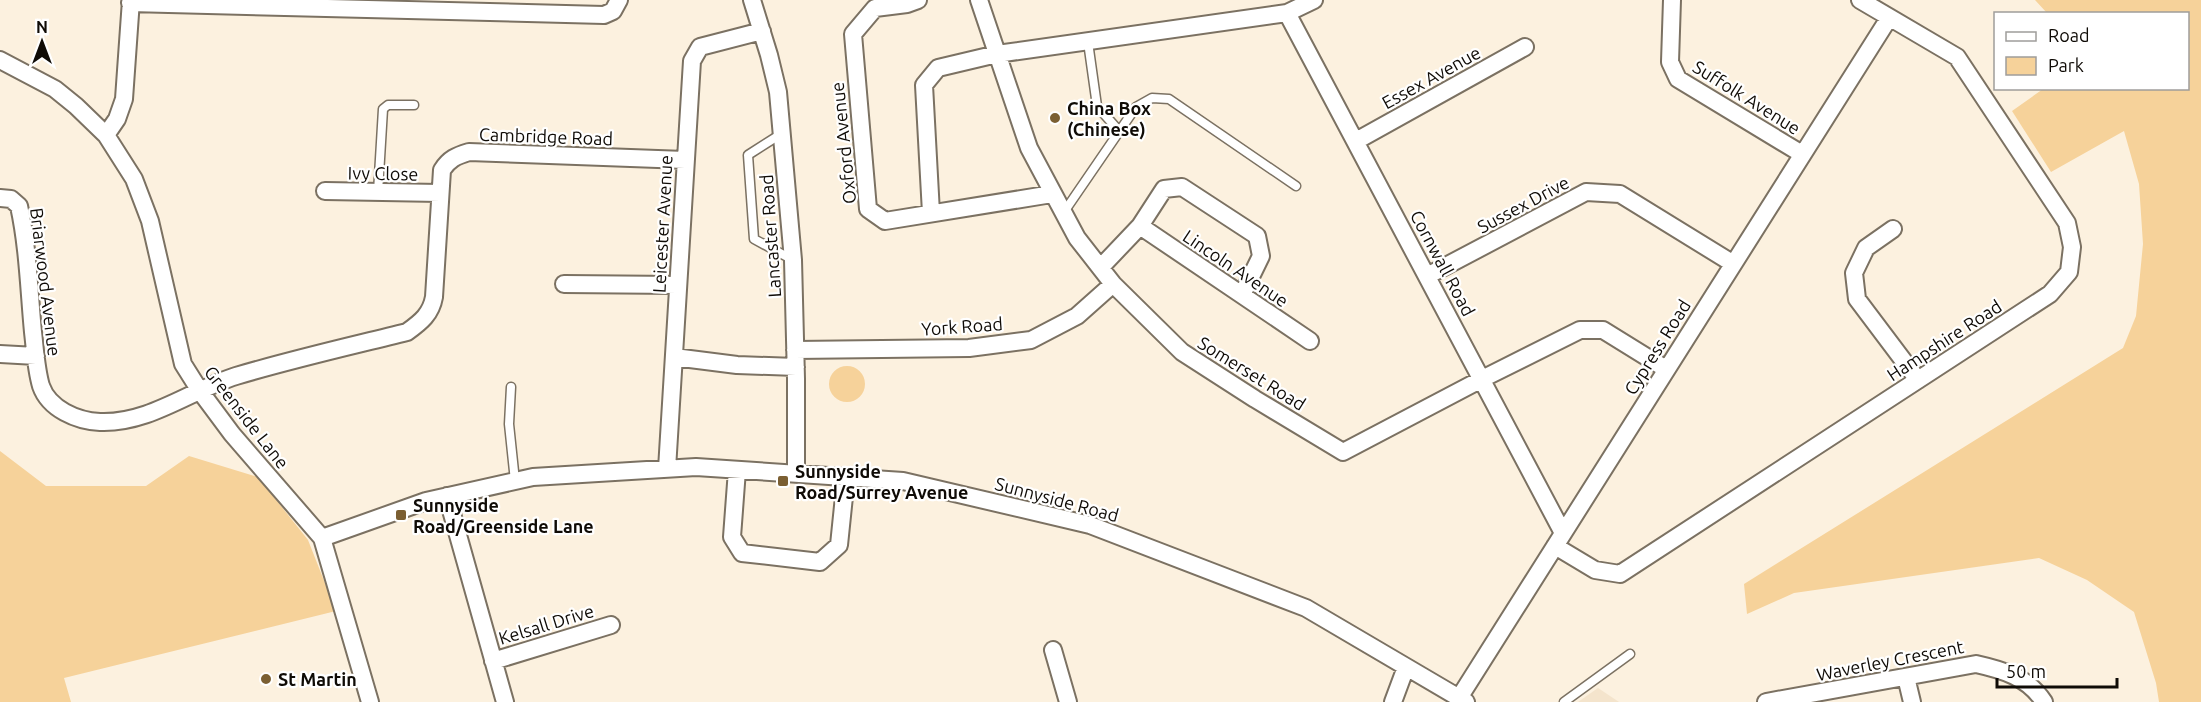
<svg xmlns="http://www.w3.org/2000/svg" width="2201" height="702" font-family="Ubuntu,sans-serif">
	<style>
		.built { fill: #f4e4cc }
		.green { fill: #f6d29a }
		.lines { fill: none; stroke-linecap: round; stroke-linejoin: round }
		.service-casing { stroke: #7b7162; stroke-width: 11 }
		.minor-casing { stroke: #7b7162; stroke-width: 20 }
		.service { stroke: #fff; stroke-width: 8 }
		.minor { stroke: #fff; stroke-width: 16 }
		.poi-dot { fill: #7b5f32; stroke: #fff; stroke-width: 2 }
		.labels { text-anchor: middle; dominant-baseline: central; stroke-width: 4.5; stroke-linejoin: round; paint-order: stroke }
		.street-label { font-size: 18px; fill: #0f0b06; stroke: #fff }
		.poi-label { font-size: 18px; font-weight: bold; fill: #0f0b06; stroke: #fff; text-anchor: start }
	</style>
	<rect width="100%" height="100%" fill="#fcf1df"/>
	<path class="built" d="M1598,688l21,14h-41z"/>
	<path class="green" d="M2035,0h166v702h-42l-3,-19 -22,-71 -47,-32 -48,-22 -245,35 -47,21 -3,-30 379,-236 13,-32 7,-72 -4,-60 -15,-53 -73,41 -39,-61 31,-22 145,-1v-74l-141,-1z
		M829 384a18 18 0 1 1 36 0a18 18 0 1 1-36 0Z
		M0,451l46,35h100l43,-30 69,21 50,63 28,71 -272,67 7,24h-71z"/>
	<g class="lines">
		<defs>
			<path id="service" d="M1088,42l9,64 23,26
				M781,134l-33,21 6,84 39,21
				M378,192l5,-83 5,-4h26
				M1064,212l72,-105 16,-9 17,1 127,87
				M511,387l-2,37 6,57
				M1564,702l66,-48"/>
			<path id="minor" d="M752,0l17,55 9,37 15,168 3,119v95
				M918,0l-11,4 -32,4 -22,26 15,175 17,12 167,-27
				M979,0l50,148 48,90 36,46 69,68 73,47 88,53 139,-73 98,-49h23l63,39
				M1672,0l-2,62 8,17 124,75
				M130,3l474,12 9,-4 6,-11
				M1287,13l276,520
				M0,60l55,29 21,17 30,29 28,44 16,42 33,143 17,27 32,43 90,104 48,164
				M106,135l11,-16 7,-20 7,-99
				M1356,141l169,-94
				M325,191l115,2
				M0,198l11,1 8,7c9,41 10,84 14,126 2,17 3,37 8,54 8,23 36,35 59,36 49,2 91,-32 136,-46 57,-17 115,-30 171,-44 14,-10 24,-18 27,-35l8,-127c7,-11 14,-14 27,-18l216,8
				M931,213l-7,-128 14,-17 59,-14 290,-41 27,-13
				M1140,226l170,115
				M1893,229l-27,19 -12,25 3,26 61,81
				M1101,267l39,-41 24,-37 18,-2 75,49 4,20 -19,39
				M1427,276l159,-84 34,2 112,69
				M564,284l114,1
				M795,350l174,-2 62,-8 46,-24 36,-32
				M0,354l36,2
				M674,357l63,8 59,2
				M667,469l25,-408 8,-14 62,-16
				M737,470l-5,67 10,16 78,9 19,-17 7,-68
				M447,496l58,206
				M322,538l104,-37 107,-24 163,-10 207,14 187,44 216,83 160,94
				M1555,546l40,24 25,4 430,-280 19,-22 3,-25 -5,-24 -110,-166 -97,-57
				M1053,650l15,52
				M493,661l118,-36
				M1906,677l6,25
				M1459,698l430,-680
				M1393,702l13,-35
				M1766,702l210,-38c27,6 52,13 68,38"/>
		</defs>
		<use href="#service" class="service-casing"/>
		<use href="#minor" class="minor-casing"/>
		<use href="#service" class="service"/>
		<use href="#minor" class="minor"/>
	</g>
	<g class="poi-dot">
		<circle cx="1055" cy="118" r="6"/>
		<rect x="777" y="475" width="12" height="12" rx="3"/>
		<rect x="395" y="509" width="12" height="12" rx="3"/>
		<circle cx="266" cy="679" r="6"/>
	</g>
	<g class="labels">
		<g class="street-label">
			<text transform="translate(1431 77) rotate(-29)">Essex Avenue</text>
			<text transform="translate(1747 97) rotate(32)">Suffolk Avenue</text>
			<text transform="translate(546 136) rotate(2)">Cambridge Road</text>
			<text transform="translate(843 143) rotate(-96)">Oxford Avenue</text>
			<text transform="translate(383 173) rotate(1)">Ivy Close</text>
			<text transform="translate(1523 204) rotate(-28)">Sussex Drive</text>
			<text transform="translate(662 224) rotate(-87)">Leicester Avenue</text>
			<text transform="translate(770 236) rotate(-94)">Lancaster Road</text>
			<text transform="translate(1443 263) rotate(62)">Cornwall Road</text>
			<text transform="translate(1236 268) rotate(34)">Lincoln Avenue</text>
			<text transform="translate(46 282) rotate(83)">Briarwood Avenue</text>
			<text transform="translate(962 326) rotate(-4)">York Road</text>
			<text transform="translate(1944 340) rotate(-33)">Hampshire Road</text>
			<text transform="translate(1657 347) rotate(-58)">Cypress Road</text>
			<text transform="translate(1252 373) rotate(32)">Somerset Road</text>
			<text transform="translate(247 417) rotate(52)">Greenside Lane</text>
			<text transform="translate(1057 499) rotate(15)">Sunnyside Road</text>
			<text transform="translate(546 624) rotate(-17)">Kelsall Drive</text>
			<text transform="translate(1890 660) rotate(-11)">Waverley Crescent</text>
		</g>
		<g class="poi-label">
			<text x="1067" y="108">China Box<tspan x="1067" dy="21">(Chinese)</tspan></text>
			<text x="795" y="471">Sunnyside<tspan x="795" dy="21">Road/Surrey Avenue</tspan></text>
			<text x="413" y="505">Sunnyside<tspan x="413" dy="21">Road/Greenside Lane</tspan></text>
			<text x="278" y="679">St Martin</text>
		</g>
	</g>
	<rect x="1994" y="12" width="195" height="78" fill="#ffffff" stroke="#9f9d9b" stroke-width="1.5"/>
	<rect x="2006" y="32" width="30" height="9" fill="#ffffff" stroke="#9f9d9b" stroke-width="1.5"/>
	<text x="2048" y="42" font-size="18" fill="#0f0b06">Road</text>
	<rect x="2006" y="57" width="30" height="18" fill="#f6d29a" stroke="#9f9d9b" stroke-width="1.5"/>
	<text x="2048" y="72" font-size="18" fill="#0f0b06">Park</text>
	<g transform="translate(42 42)" stroke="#ffffff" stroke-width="4.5" paint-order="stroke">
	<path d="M0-4.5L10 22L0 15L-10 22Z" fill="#0f0b06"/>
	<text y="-9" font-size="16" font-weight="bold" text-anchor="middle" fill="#0f0b06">N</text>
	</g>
	<path d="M1997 678v9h120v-9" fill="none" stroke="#0f0b06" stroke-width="3"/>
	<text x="2006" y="678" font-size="18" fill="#0f0b06" stroke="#ffffff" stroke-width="4.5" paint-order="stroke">50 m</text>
</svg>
